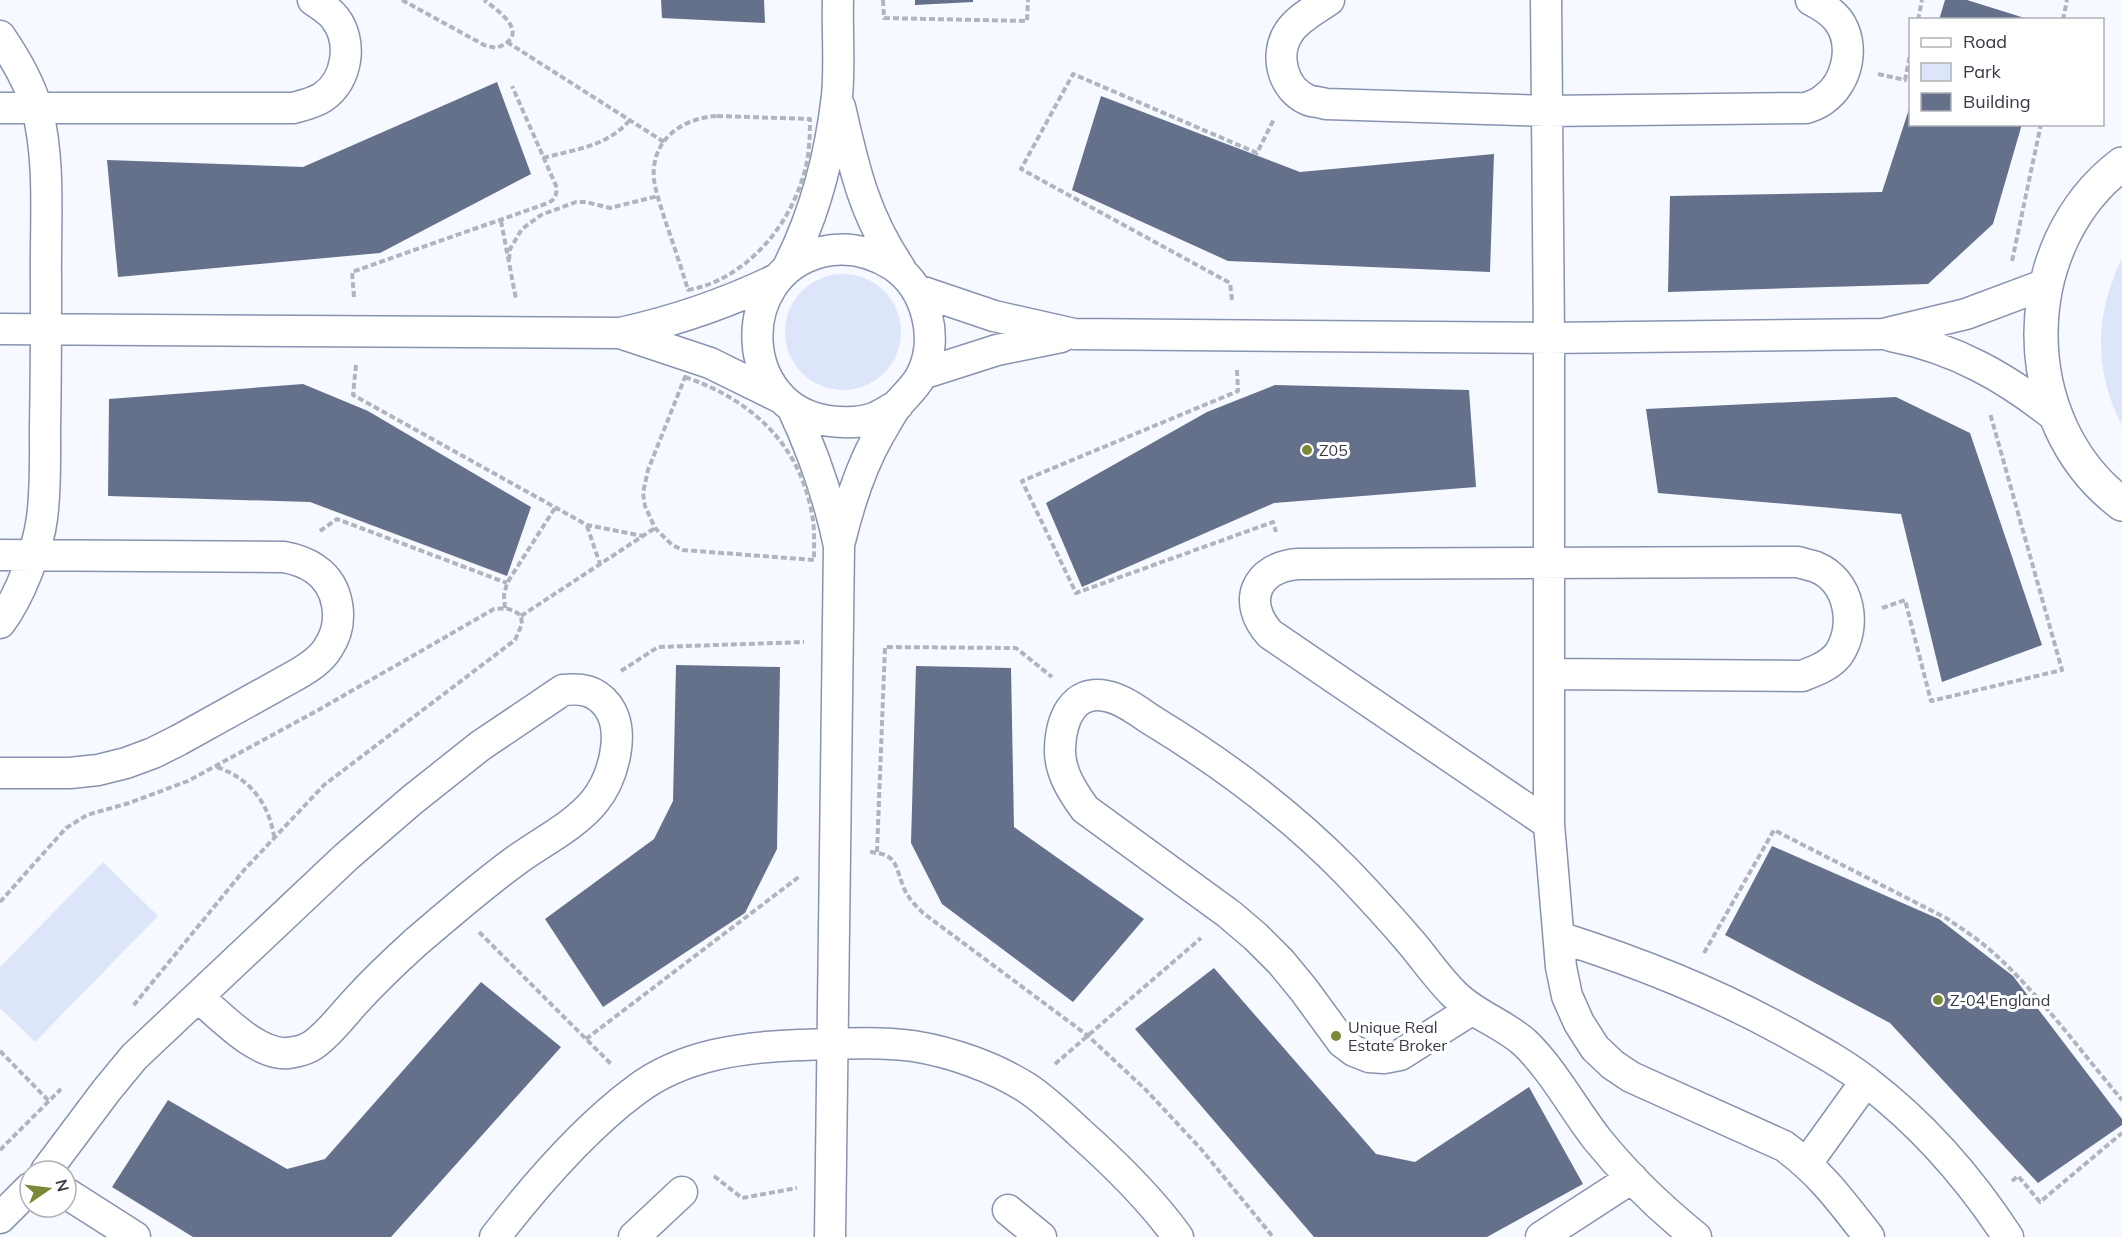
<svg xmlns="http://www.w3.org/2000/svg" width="2122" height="1237" font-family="Mulish,sans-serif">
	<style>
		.green { fill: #dce5fa }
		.building { fill: #65708b }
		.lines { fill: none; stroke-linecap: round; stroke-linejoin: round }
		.street-casing { stroke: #8893af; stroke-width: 33 }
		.secondary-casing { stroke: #8893af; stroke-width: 36 }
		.path { stroke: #b0b4bc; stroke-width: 4; stroke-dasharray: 6 3; stroke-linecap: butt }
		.street { stroke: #fff; stroke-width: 30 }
		.secondary { stroke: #fff; stroke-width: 33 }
		.poi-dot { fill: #7a8837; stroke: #fff; stroke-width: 2 }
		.labels { text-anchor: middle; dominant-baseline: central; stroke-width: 6; stroke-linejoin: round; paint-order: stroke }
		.poi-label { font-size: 16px; fill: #373b48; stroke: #fff; text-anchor: start }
	</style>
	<rect width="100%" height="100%" fill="#f6f9ff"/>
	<path class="green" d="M2122,259v166c-24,-44 -28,-97 -9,-145 2,-7 5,-15 9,-21z
		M785 332a58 58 0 1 1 116 0a58 58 0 1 1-116 0Z
		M103,862l55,54 -123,126 -35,-34v-41z"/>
	<path class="building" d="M661,0h103l1,23 -103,-5z
		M915,0h58v2l-58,3z
		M1945,0h22l64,20h-92z
		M497,82l34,92 -151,79 -262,24 -11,-117 196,7z
		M1101,96l199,76 194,-18 -4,118 -262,-11 -156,-71z
		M1910,106v18h112l-29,100 -65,60 -260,8 2,-96 212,-4z
		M303,384l65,27 163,96 -24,69 -197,-74 -202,-6 1,-97z
		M1275,385l194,5 7,97 -202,16 -192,84 -36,-84 161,-91z
		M1896,397l74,36 72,212 -100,37 -41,-168 -243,-21 -12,-84z
		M676,665l104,2 -3,182 -32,64 -142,94 -58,-88 109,-80 19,-38z
		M916,666l95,2 3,159 130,92 -71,83 -131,-98 -31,-61z
		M1772,846l167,73 74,57 109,143v6l-84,58 -148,-160 -165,-88z
		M1214,968l162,186 39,8 114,-75 54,97 -96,53h-173l-179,-208z
		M481,982l80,65 -170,190h-198l-81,-50 56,-87 119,69 38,-10z"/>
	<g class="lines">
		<defs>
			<path id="street" d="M1329,0c-13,9 -32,19 -40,32 -15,22 -7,57 19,68 5,2 12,2 18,4l220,7 260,-3c6,-2 12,-4 17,-8 25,-17 33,-56 15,-80 -7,-9 -17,-15 -27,-20
				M1546,0l3,338v486l12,143 6,29 12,27 16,25 18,17 18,12 153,69c37,27 57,55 85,91
				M0,36c15,22 30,47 37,73 14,53 8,117 9,172 0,49 0,97 -1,146 0,30 1,61 -3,91 -4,32 -23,80 -42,105
				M840,107c14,61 24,108 60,161
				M0,108h293c11,-3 21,-5 30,-11 25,-17 30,-56 12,-79 -5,-7 -15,-13 -22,-18
				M788,267c27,-53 42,-111 49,-171 3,-31 0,-64 1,-96
				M917,290l77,26 80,18 475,4 334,-4 83,-20 80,-30
				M0,329l620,4c55,-12 107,-30 157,-54
				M623,334l87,29 71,35
				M1891,336c64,12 116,42 166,82
				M922,374l75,-24 64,-13
				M792,407c21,45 37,90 47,139l-9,691
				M840,541c9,-37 20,-73 39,-106 6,-10 12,-22 19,-31 8,-9 17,-17 23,-28 19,-37 6,-87 -27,-110 -23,-15 -47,-20 -73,-14 -89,23 -83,157 8,169 15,2 31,2 45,-3 8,-3 16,-9 24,-13
				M0,555l284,2c11,2 21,5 31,12 25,17 30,54 13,79 -7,12 -20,20 -32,27l-117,65 -26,13 -27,10 -28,7 -28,3h-70
				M1549,674l253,2c13,-5 27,-10 36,-21 20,-28 12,-74 -22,-88 -6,-2 -12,-3 -18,-5l-500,2c-42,3 -57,38 -28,70l279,190
				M1559,937c81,26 152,54 227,95 27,15 57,31 81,50 55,42 103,97 141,155
				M1471,1010l-71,45 -16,3 -15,-1 -15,-6 -12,-9 -38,-52 -23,-28 -25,-25 -27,-23 -144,-105c-13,-18 -26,-38 -25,-61 1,-27 12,-59 46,-52 17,3 33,16 47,25 69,42 136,92 193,150 23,24 46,49 68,75 13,16 25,33 40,48 20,21 49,29 71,49 28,27 48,65 72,96 29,36 63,69 99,98
				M1807,1163l59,-82
				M46,1171l60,-80 28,-34 212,-200 66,-57 68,-54 83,-56c18,-2 32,0 44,15 20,26 6,74 -13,97 -20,24 -51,39 -76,57 -36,26 -69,55 -102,83 -21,19 -42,39 -62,61 -12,13 -25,31 -41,42 -7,5 -16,7 -25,8 -31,3 -67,-37 -90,-56
				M66,1193l69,44
				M1008,1210l33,27
				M0,1218l30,-30
				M495,1237c38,-49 91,-110 141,-147 46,-35 107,-43 163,-45 38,-1 76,-4 114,1 38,6 81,21 114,42 18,12 36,29 52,44 36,32 71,66 99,105
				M634,1237l48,-45
				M1541,1237l91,-59"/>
			<path id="secondary" d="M2122,164c-107,81 -109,258 0,340"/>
		</defs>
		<use href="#street" class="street-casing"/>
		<use href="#secondary" class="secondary-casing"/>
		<path class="path" d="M402,0l82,45 12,3c37,-13 3,-37 -12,-48
			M883,0l1,18 143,3 1,-21
			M1918,20l4,-20
			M2063,20l4,-20
			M507,42l157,100
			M1878,74l27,6 5,-25
			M717,116l93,3c0,22 -1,43 -9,64 -16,49 -60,98 -113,107 -7,-23 -15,-47 -23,-70 -4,-13 -9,-27 -11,-40 -4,-40 28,-62 63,-64z
			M543,158c33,-9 63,-11 87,-38
			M501,221l15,78
			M509,260l1,-11 12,-20 19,-14 35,-13h10l24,6 48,-12
			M2012,261l29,-137
			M354,297l-2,-25 193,-68c9,-3 11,-7 12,-16l-45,-102
			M1232,300l-2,-17 -209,-114 52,-95 184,79 17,-34
			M356,365l-3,30 234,130 56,11
			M1237,370l1,21 -216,90 54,112 197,-71 3,10
			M685,377c64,22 112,64 126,132 4,17 3,34 3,51l-131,-10 -11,-5 -17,-17 -10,-22 -2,-13 5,-23z
			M587,526l13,38
			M320,531l17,-12 170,64
			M505,608l-1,-13 3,-12 48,-75
			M1882,608l23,-8 26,101 131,-31 -72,-257
			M521,616l134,-88
			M621,671l37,-24 146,-5
			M217,767c33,12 51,35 57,69
			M870,852c27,2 25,13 33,34 4,11 12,19 20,27l164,122 59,55 55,59 72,88
			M877,852l8,-205 131,1 36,29
			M0,902l66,-74 21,-13 42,-12 59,-22 134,-73 172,-99c11,-1 18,-1 27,7l1,8 -7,16 -191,145 -79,84 -112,137
			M479,932l133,133
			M1704,953l70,-123 172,88c18,12 36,24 52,39 45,42 84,96 124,143
			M586,1039l214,-163
			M0,1051l49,50
			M1055,1064l146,-126
			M0,1150l61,-61
			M714,1176l28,22 55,-10
			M2012,1181l6,-5 22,26 82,-69"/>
		<use href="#street" class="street"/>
		<use href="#secondary" class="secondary"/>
	</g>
	<g class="poi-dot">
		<circle cx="1307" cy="450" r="6"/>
		<circle cx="1938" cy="1000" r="6"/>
		<circle cx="1336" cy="1036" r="6"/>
	</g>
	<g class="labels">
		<g class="poi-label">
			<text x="1319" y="450">Z05</text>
			<text x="1950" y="1000">Z-04 England</text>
			<text x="1348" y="1027">Unique Real<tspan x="1348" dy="18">Estate Broker</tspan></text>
		</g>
	</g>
	<rect x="1909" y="18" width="195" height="108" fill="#ffffff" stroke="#afb1b6" stroke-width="1.5"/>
	<rect x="1921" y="38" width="30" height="9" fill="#ffffff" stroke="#afb1b6" stroke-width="1.5"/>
	<text x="1963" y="48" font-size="18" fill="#373b48">Road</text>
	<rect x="1921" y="63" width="30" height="18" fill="#dce5fa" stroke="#afb1b6" stroke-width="1.5"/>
	<text x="1963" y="78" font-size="18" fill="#373b48">Park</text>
	<rect x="1921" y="93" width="30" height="18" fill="#65708b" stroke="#afb1b6" stroke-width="1.5"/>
	<text x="1963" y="108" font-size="18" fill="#373b48">Building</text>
	<g transform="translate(48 1189) rotate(76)"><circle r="28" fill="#ffffff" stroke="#afb1b6" stroke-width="1.5"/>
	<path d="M0-4.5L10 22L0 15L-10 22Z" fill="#7a8837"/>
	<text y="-9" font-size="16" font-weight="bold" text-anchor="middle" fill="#373b48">N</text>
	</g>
</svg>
